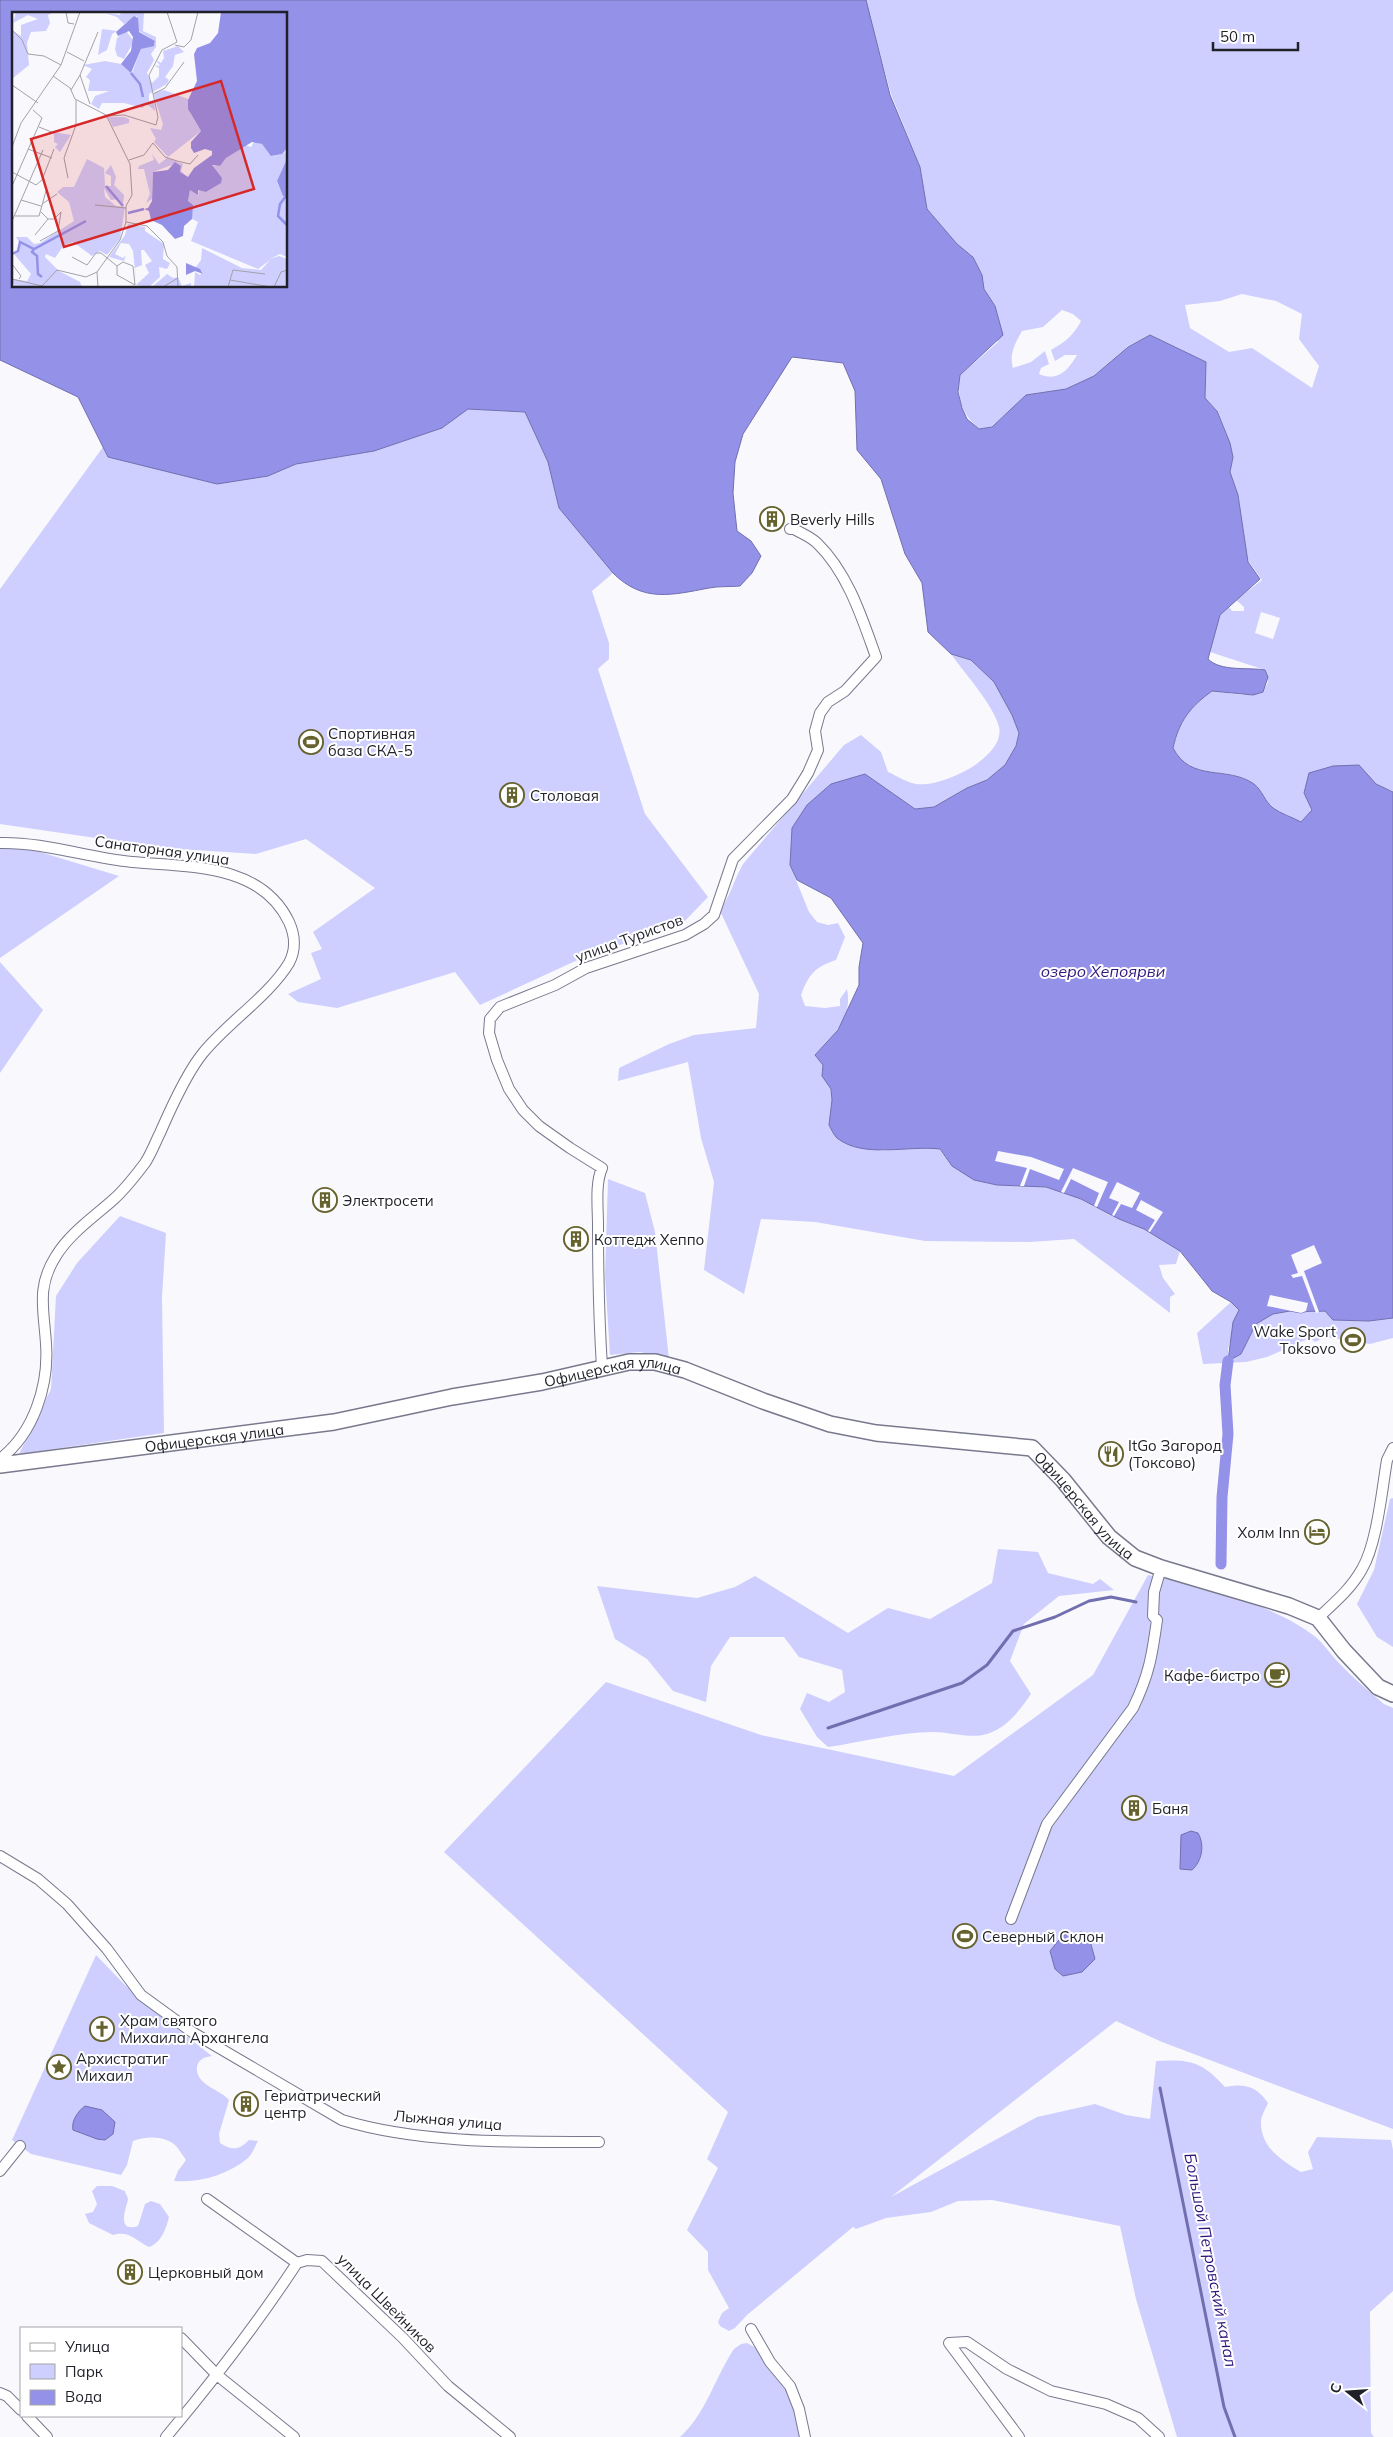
<svg xmlns="http://www.w3.org/2000/svg" width="1393" height="2437" font-family="Mulish,sans-serif">
	<style>
		.green { fill: #cecffe; fill-rule: evenodd }
		.water { fill: #9491e9; stroke: #716faf; fill-rule: evenodd }
		.pier { fill: #f9f9fd }
		.lines { fill: none; stroke-linecap: round; stroke-linejoin: round }
		.stream { stroke: #716faf; stroke-width: 3 }
		.canal { stroke: #9491e9; stroke-width: 11 }
		.street-casing { stroke: #78798d; stroke-width: 12 }
		.secondary-casing { stroke: #78798d; stroke-width: 18 }
		.street { stroke: #fff; stroke-width: 10 }
		.secondary { stroke: #fff; stroke-width: 15 }
		.labels { text-anchor: middle; dominant-baseline: central; stroke-width: 4; stroke-linejoin: round; paint-order: stroke }
		.poi-label { font-size: 15px; fill: #1f2028; stroke: #fff; text-anchor: start }
		.street-label { font-size: 15px; fill: #1f2028; stroke: #fff }
		.water-label { font-size: 16px; font-style: italic; fill: #30167d; stroke: #fff }
		.inset-river { fill: none; stroke: #9491e9; stroke-width: 2.5 }
		.inset-road { fill: none; stroke: #a2a2a8; stroke-width: 1 }
		.view { fill: #d62828; fill-opacity: 0.15; stroke: #d62828; stroke-width: 2.5 }
		.inset-edge { fill: none; stroke: #1f2028; stroke-width: 2.5 }
	</style>
	<rect width="100%" height="100%" fill="#f9f9fd"/>
	<path class="green" d="M865,0h528v791l-18,-7 -71,9 9,17 -12,12c-9,-5 -20,-8 -28,-14 -8,-6 -11,-18 -19,-24 -26,-20 -63,-1 -81,-36 6,-27 17,-41 39,-57 18,1 48,12 56,-9l-3,-12 -55,-18 10,-38 9,-7 3,4h12v-4l-8,-7 26,-20 -13,-18v-2l-1,2 -10,-67 -8,-23 3,-15 -3,-14 -13,-33 -12,-12 1,-36 -56,-27 -22,11 -34,30 -28,13 -39,6 -36,32 -12,2c-18,-16 -22,-31 -19,-54l38,-33 -3,-36 -11,-18 -2,-13 -9,-19 -16,-12 -30,-35 -7,-43 -29,-72zM1242,294l34,7 26,13 -3,25 20,27 -7,22 -60,-40 -23,4 -39,-24 -5,-23 35,-4zM1062,310l11,4 8,7c-8,15 -16,21 -30,29l4,11 10,-6h12c-9,16 -20,27 -38,19l2,-6 8,-4 -4,-13 -14,11 -18,6c-4,-15 2,-24 9,-37l21,-4zM1261,612l19,6 -7,21 -18,-6z
		M468,409l57,3 23,50 11,46 54,65 -21,18 17,52v16l-11,10 47,145 63,83 -26,27 -98,33 -104,48 -25,-33 -118,36 -39,-6 -10,-8 33,-15 -10,-26 11,-4 -9,-17 62,-44 -69,-49 -50,15 -92,-6 -164,-24v-235l103,-142 5,10 160,19 28,-12 78,-13 68,-23z
		M951,654l20,6 23,22 18,33 7,18 -3,13 -11,19 -18,15 -20,8 -33,19 -19,2 -50,-35 -73,54 -2,37 19,47 8,10 11,3 10,-2 7,14 -9,23c-21,7 -27,14 -35,35l4,11 20,2 15,-2v-7l7,-10c6,29 -13,46 -32,66l8,10 -1,11 9,12 1,12 -3,25 53,26 37,-4 20,2 13,17 45,19 49,2 35,12 38,20 25,10 36,22 -4,13 -17,1 4,13 12,16 -5,3v16l-96,-74 -44,3 -105,-1 -110,-19 -54,-3 -17,75 -40,-24 10,-88 -13,-44 -13,-76 -70,19 1,-13 50,-24 25,-9 62,-7 3,-34 -39,-83c10,-15 14,-31 23,-47l101,-119 17,-10 20,17 7,20c9,4 20,11 28,12 26,4 90,-27 83,-57 -6,-23 -34,-53 -48,-73z
		M17,845l102,31 -119,82v-111z
		M0,962l43,48 -43,63z
		M608,1179l37,14 10,39 14,127 -29,-7 -30,3 -5,-79z
		M120,1216l46,17 -4,64 2,136 -145,21 32,-65 5,-93 21,-33z
		M1231,1302l8,9 -11,38v12l13,-7 15,-30 17,-10 17,-3 11,2c7,-4 16,-1 24,-2l8,9 36,1 24,-3v20l-23,6 -44,-7 -11,5 -5,-4 -43,19 -21,5 -43,2 -6,-31z
		M1393,1498v149l-16,-10 -20,-33 17,-34 16,-71z
		M998,1549l40,3 10,21 45,11 7,-5 14,11 -55,6 -35,28 -14,37 21,33c-11,16 -24,34 -44,40 -17,5 -37,-2 -54,-2 -35,0 -70,10 -105,15l-11,-10 -17,-28 7,-16 22,9 16,-10 -3,-22 -43,-13 -15,-20h-54l-19,29 -5,36 -33,-11 -26,-32 -32,-20 -18,-53 100,12 38,-11 20,-11 93,57 40,-25 42,11 62,-36z
		M1148,1575c51,11 123,28 165,60 10,7 17,19 26,28 14,15 30,28 45,41l9,4v421l-231,-87 -46,-21 -225,176 146,-80 58,-13 31,11 24,4 6,-58c33,-2 46,0 69,26 19,-4 32,-1 43,16 -2,5 -7,13 -7,18 -1,26 21,40 40,51l12,-3 -5,-17 9,-15 74,3 2,10v141l-23,21 1,121 3,4h-197l-41,-138 -16,-73 -128,-26 -34,1 -27,11 -45,6 -30,11 -3,-2 -106,88 -12,13 -6,3 -9,-5 -2,-4 4,-9 7,-5 -21,-38v-18l-21,-22 31,-62 -11,-9 21,-47 -284,-260 162,-170 155,53 193,41 139,-101z
		M96,1955l28,29 29,26 59,46c-7,1 -14,3 -15,11 -2,18 23,22 32,33l-10,34 1,9c12,8 19,7 29,-3l9,1c-3,5 -6,14 -10,17 -20,17 -49,25 -74,23l4,-10 8,-11c-3,-4 -6,-9 -9,-13 -11,-12 -31,-11 -44,-6l-6,24 -6,10 -90,-21 -19,-14z
		M97,2186h15l13,5c0,2 3,6 3,8 -1,8 -13,34 10,27l7,-22 6,-3 9,3 9,13c-3,12 -8,26 -20,30 -14,-7 -20,-17 -36,-12l-24,-12 -4,-9 8,-2 4,-8 -5,-13z
		M747,2343l9,5 32,41 7,19 6,29h-121c26,-23 35,-60 54,-88l7,-5z"/>
	<path class="water" d="M0,0h866l24,95 30,72 7,42 30,35 16,13 9,18 2,14 11,17 8,29 -43,40 -2,17 4,16 5,11 12,10 13,-2 34,-32 40,-6 28,-13 34,-29 22,-12 56,27 -1,36 12,13 13,32 3,14 -3,15 8,23 10,67 12,17 -40,36 -12,44c13,13 40,8 57,11l3,7 -5,15 -10,3 -41,-4c-22,16 -33,30 -39,57 18,35 54,17 81,36 8,6 11,18 19,24 8,6 19,9 28,14l11,-12 -8,-17 5,-20 24,-7 26,-1 17,19 17,8v526l-24,3 -36,-1 -8,-9c-9,1 -17,-1 -24,2l-11,-2 -17,3 -17,10 -15,30 -13,7 5,-39 6,-12 -8,-8 -19,-11 -32,-40 -36,-22 -25,-10 -38,-20 -35,-12 -49,-2 -23,-5 -22,-14 -12,-17c-31,-4 -77,10 -103,-11 -3,-3 -6,-9 -8,-13l3,-25 -1,-11 -9,-13 1,-11 -8,-10 23,-25 21,-45v-18l4,-24 -32,-45 -34,-18 -7,-15 2,-37 15,-23 24,-21 34,-10 50,35 19,-2 33,-19 20,-8 18,-15 11,-19 3,-13 -7,-18 -18,-33 -23,-22 -20,-6 -23,-22 -6,-49 -17,-29 -24,-75 -24,-29 -2,-59 -12,-28 -51,-6 -49,77 -8,28 -2,31 4,38 14,10 10,15 -9,17 -12,13c-10,1 -21,0 -31,2 -37,7 -66,15 -96,-15l-54,-65 -11,-46 -23,-50 -57,-3 -26,19 -68,23 -78,13 -28,12 -51,8 -109,-27 -30,-60 -78,-37zM14,14h272v272h-272z
		M1191,1831l7,2c7,12 4,28 -6,37l-12,-1 1,-34z
		M1082,1932l8,9 5,18 -13,13 -19,4 -8,-7 -5,-18 13,-16z
		M85,2106l17,4 13,12 -2,12 -8,6 -8,-1 -24,-9c-2,-9 5,-19 12,-24z"/>
	<path class="pier" d="M998,1151l33,6 33,12 -5,11 -29,-11 -6,17h-4l7,-18 -32,-7z
		M1073,1168l35,14 -11,25 -3,-1 5,-13 -28,-14 -7,14 -3,-1z
		M1117,1182l23,11 -8,15 -11,-4 -7,12 -2,-1 7,-13 -10,-4z
		M1141,1200l22,12 -13,20 -2,-1 7,-11 -19,-10z
		M1314,1245l8,18 -18,8 15,41 -3,1 -14,-37 -9,2 -2,-3 7,-2 -7,-18z
		M1270,1295l38,8 -2,8 -5,2 -34,-7z"/>
	<g class="lines">
		<path class="stream" d="M828,1728l134,-45 25,-18 26,-34 42,-14 34,-16 22,-4 25,5
			M1160,2088l64,319 11,30"/>
		<path class="canal" d="M1221,1564l1,-67 6,-63 -3,-49 3,-24"/>
		<defs>
			<path id="street" d="M0,843c45,-1 88,15 132,19 56,5 129,1 157,60 6,13 7,28 0,41 -20,33 -62,60 -86,90 -15,18 -33,57 -43,80 -5,10 -9,21 -15,30 -9,12 -20,26 -31,36 -20,18 -44,34 -58,57 -20,31 -12,54 -10,88 3,41 -12,89 -46,115
				M602,1367c-3,-47 -4,-94 -4,-142 0,-18 -3,-41 4,-57l-32,-20 -31,-22 -16,-16 -14,-21 -12,-29 -8,-27 1,-14 10,-12 55,-22 31,-17 99,-33 19,-11 10,-9 19,-56 59,-60 16,-26 10,-23 -3,-19 5,-18 8,-11 17,-11 31,-34c-14,-39 -28,-84 -59,-114 -6,-6 -16,-10 -23,-14h-4
				M1318,1618c16,-15 33,-29 44,-49 15,-25 20,-80 25,-109l6,-12
				M0,1856l38,23 29,25 40,45 34,46 51,37 150,88c78,24 176,22 257,22
				M1011,1919l36,-95 86,-116c16,-33 19,-52 24,-88l-4,-4 1,-24 7,-24
				M0,2171l20,-25
				M207,2199l90,64 10,-3 15,1 80,76 46,49 62,51
				M751,2329l19,33 20,24 9,23 6,28
				M181,2338l36,37 77,62
				M0,2393l7,3 14,14
				M27,2416l20,21
				M166,2437c47,-56 91,-113 131,-174
				M1019,2437l-70,-94 18,-1 40,27 44,22 55,13 32,14 21,19"/>
			<g id="secondary">
				<path id="s1" d="M0,1465l334,-43 118,-25 90,-15 87,-20h26l30,8 78,31 67,23 46,9 156,15 31,32 46,57 26,21 26,10 128,38 29,12 26,33 34,36 15,7"/>
			</g>
		</defs>
		<use href="#street" class="street-casing"/>
		<use href="#secondary" class="secondary-casing"/>
		<use href="#street" class="street"/>
		<use href="#secondary" class="secondary"/>
	</g>
	<defs>
		<symbol id="building-ring" viewBox="-11 -11 22 22"><circle r="9.5" fill="#fff" stroke="#66622e" stroke-width="1.5"/><path d="M-4-6H4V6H1V3H-1V6H-4ZM-2.5-4.3h1.7v1.8h-1.7ZM.8-4.3h1.7v1.8H.8ZM-2.5-1h1.7V.8h-1.7ZM.8-1h1.7V.8H.8Z" fill="#66622e"/></symbol>
		<symbol id="stadium-ring" viewBox="-11 -11 22 22"><circle r="9.5" fill="#fff" stroke="#66622e" stroke-width="1.5"/><path d="M0-5a6.5 5 0 1 0 0 10a6.5 5 0 1 0 0-10ZM-3.5-1.8h7v3.6h-7Z" fill="#66622e"/></symbol>
		<symbol id="restaurant-ring" viewBox="-11 -11 22 22"><circle r="9.5" fill="#fff" stroke="#66622e" stroke-width="1.5"/><path d="M-5-6h1v4h1v-4h1v4h1v-4h1v5L-1.5 .5V6h-2V.5L-5-1ZM5-6V6H3V1.5H1.5Q1.5-4 5-6Z" fill="#66622e"/></symbol>
		<symbol id="hotel-ring" viewBox="-11 -11 22 22"><circle r="9.5" fill="#fff" stroke="#66622e" stroke-width="1.5"/><path d="M-6-4.5h1.5V1H6V5H4.5V3h-9V5H-6ZM-4 0a1.8 1.8 0 1 1 3.6 0ZM.5 0V-2.5h3Q6-2.5 6 0Z" fill="#66622e"/></symbol>
		<symbol id="cafe-ring" viewBox="-11 -11 22 22"><circle r="9.5" fill="#fff" stroke="#66622e" stroke-width="1.5"/><path d="M-5.5-4.5H6V0H3Q3 3.5 0 3.5H-2.5Q-5.5 3.5-5.5 0ZM3-3.2v2h1.7v-2ZM-6 4.5H4V6H-6Z" fill="#66622e"/></symbol>
		<symbol id="church-ring" viewBox="-11 -11 22 22"><circle r="9.5" fill="#fff" stroke="#66622e" stroke-width="1.5"/><path d="M-1.2-6h2.4v3.5h3.3v2.4h-3.3V6h-2.4V-.1h-3.3v-2.4h3.3Z" fill="#66622e"/></symbol>
		<symbol id="sight-ring" viewBox="-11 -11 22 22"><circle r="9.5" fill="#fff" stroke="#66622e" stroke-width="1.5"/><path d="M0-6L1.8-2.2L6-1.7L2.9 1.2L3.7 5.4L0 3.3L-3.7 5.4L-2.9 1.2L-6-1.7L-1.8-2.2Z" fill="#66622e"/></symbol>
	</defs>
	<g fill-rule="evenodd">
		<use href="#building-ring" x="758" y="505" width="28" height="28"/>
		<use href="#stadium-ring" x="297" y="728" width="28" height="28"/>
		<use href="#building-ring" x="498" y="781" width="28" height="28"/>
		<use href="#building-ring" x="311" y="1186" width="28" height="28"/>
		<use href="#building-ring" x="562" y="1225" width="28" height="28"/>
		<use href="#stadium-ring" x="1339" y="1326" width="28" height="28"/>
		<use href="#restaurant-ring" x="1097" y="1440" width="28" height="28"/>
		<use href="#hotel-ring" x="1303" y="1518" width="28" height="28"/>
		<use href="#cafe-ring" x="1263" y="1661" width="28" height="28"/>
		<use href="#building-ring" x="1120" y="1794" width="28" height="28"/>
		<use href="#stadium-ring" x="951" y="1922" width="28" height="28"/>
		<use href="#church-ring" x="88" y="2015" width="28" height="28"/>
		<use href="#sight-ring" x="45" y="2053" width="28" height="28"/>
		<use href="#building-ring" x="232" y="2090" width="28" height="28"/>
		<use href="#building-ring" x="116" y="2258" width="28" height="28"/>
	</g>
	<g class="labels">
		<g class="poi-label">
			<text x="790" y="519">Beverly Hills</text>
			<text x="328" y="733">Спортивная<tspan x="328" dy="17">база СКА-5</tspan></text>
			<text x="530" y="795">Столовая</text>
			<text x="342" y="1200">Электросети</text>
			<text x="594" y="1239">Коттедж Хеппо</text>
			<text x="1336" y="1331" text-anchor="end">Wake Sport<tspan x="1336" dy="17">Toksovo</tspan></text>
			<text x="1128" y="1445">ItGo Загород<tspan x="1128" dy="17">(Токсово)</tspan></text>
			<text x="1300" y="1532" text-anchor="end">Холм Inn</text>
			<text x="1260" y="1675" text-anchor="end">Кафе-бистро</text>
			<text x="1152" y="1808">Баня</text>
			<text x="982" y="1936">Северный Склон</text>
			<text x="120" y="2020">Храм святого<tspan x="120" dy="17">Михаила Архангела</tspan></text>
			<text x="76" y="2058">Архистратиг<tspan x="76" dy="17">Михаил</tspan></text>
			<text x="264" y="2095">Гериатрический<tspan x="264" dy="17">центр</tspan></text>
			<text x="148" y="2272">Церковный дом</text>
		</g>
		<g class="street-label">
			<text transform="translate(162 850) rotate(8)">Санаторная улица</text>
			<text transform="translate(629 938) rotate(-20)">улица Туристов</text>
			<text stroke="none"><textPath href="#s1" startOffset="621">Офицерская улица</textPath></text>
			<text stroke="none"><textPath href="#s1" startOffset="216">Офицерская улица</textPath></text>
			<text stroke="none"><textPath href="#s1" startOffset="1131">Офицерская улица</textPath></text>
			<text transform="translate(448 2120) rotate(5)">Лыжная улица</text>
			<text transform="translate(387 2303) rotate(45)">улица Швейников</text>
		</g>
		<g class="water-label">
			<text x="1103" y="971">озеро Хепоярви</text>
			<text transform="translate(1211 2260) rotate(79)">Большой Петровский канал</text>
		</g>
	</g>
	<g transform="translate(12 12)">
		<rect width="275" height="275" fill="#f9f9fd"/>
		<path d="M4,0l36,1 -4,2 2,8 -4,8 -15,1 -4,11 2,22 -17,14v-49l9,6v-11l17,-6 -10,-4 -15,8zM109,0h23l-1,19 13,6v10l-5,7 3,6 -7,13 5,10 7,-7v-8l-5,-3 6,1 -4,-6 5,3 3,-5 -1,-7 15,-5 6,6 -9,3 -2,11 -8,11 4,3 -2,4 -18,10v7l5,-1 1,11 -9,-8 -3,5 -19,-5h-22l-3,6 -8,-5 4,-8 14,-5h-21l2,-11 -4,-3 6,-8 -9,-4 22,-4 16,3 11,9 9,-24 14,-5v-3l-18,-11v-14l-13,8 -7,-7 -12,-4 15,2zM90,17l15,2 -5,3 -5,16 -9,5zM114,19l8,10 -10,18 -7,-3 -2,-7 2,-11zM152,78l24,9 2,14 11,18 -33,26 -14,-15 2,-3 -6,-11 11,2 2,-6 -9,-28 1,-4zM96,105h16l5,2v4l-16,4zM42,120l17,3 -11,17 -5,-5 3,-3 -4,-2zM242,130l8,2 10,12 10,-2 5,-6 -3,6 3,-3v8l-10,23 6,13 4,1v61l-7,-3 -10,5 9,-3 8,3v28h-93l1,-15 5,3 3,-3 -8,-4 6,-8 1,-12 40,20 19,2 9,-10 -12,9 -67,-28 7,-19 -6,-3v-13l-4,-5 2,-11h4l4,6 1,-6 7,2 10,-6 6,-8 -11,-12h9l6,-8 19,-13 6,2zM140,142l7,10 8,-6 16,6 -2,7 5,5 6,-4 -7,5 -5,-5 1,-6 -4,-3 -24,9 -1,27 -6,4 4,-9 -6,-25h-6l1,-3 15,-6zM75,147l17,9 1,18h6v-10l-6,-3 6,-8 5,12 -2,8 10,10 -1,10 -4,-6 -8,1 -7,-12 1,9 11,9 9,1 -5,32 -13,16 -7,-4 -8,5 -19,-14 -9,3 -9,13 -9,-4 -1,3 14,14 21,11 2,5h-68l-2,-8 15,2 4,-7 -17,-20 4,-2 1,-10 -3,-5h11l7,7 6,-1 34,-22 -5,-19 -12,-10 6,-5h11zM116,212l17,3v4l19,13 -1,15 7,4 -3,6 -8,-2 1,10 -11,10 -13,-2 13,-12 -4,-8 7,-4 -8,-11h-3l1,15 -7,3 1,13 -3,-30 -4,-7 -8,-1 -6,11 8,4 3,-3 -2,6 -15,-4 16,-22zM155,262l6,4 5,-1 4,9 9,-3v4h-39z" fill="#cecffe"/>
		<path d="M209,0h66v136l-5,6 -11,2 -9,-12 -10,-2 -26,16 -6,8 -8,-1 10,13 -1,5 -15,9 -8,-2v5l-8,-5 -2,11 5,4 -1,14 -8,7 -1,10 -8,3 -13,-14 -11,-5 -2,-9 -5,-2 4,-1 4,-7 1,-29 15,-2 7,-8 6,4 -1,6 8,5 6,-9 18,-13v-4l-7,-2 -11,4 -3,-5v-6l10,-11 -13,-22v-9l9,-19 -3,-27 3,-6 13,-5 8,-10zM122,4l4,2 1,14 16,9 -1,5 -13,3 -10,24 -10,-9 10,-13 2,-14 -4,-6 -11,5 -2,-4zM275,147v37h-4l-6,-15zM174,251l14,6 3,5 -8,-3 -9,4z" fill="#9491e9"/>
		<path class="inset-river" d="M119,61l9,11 3,13M94,174l17,20M274,184l-6,8 -2,12 9,9M116,201l16,-4M22,237l-2,3 5,4 1,18 4,3M0,242l6,-3 2,-9 14,7 52,-28"/>
		<path class="inset-road" d="M54,0l2,11 6,1M0,18l10,10 6,14 16,2 17,9M163,33l9,2 7,-7 7,-28M55,40l17,9M68,63l18,-43M41,64l17,12 5,11 33,17 16,-1 32,10 2,-8 -9,-42 13,-25 15,-8 -10,-30M0,73l26,18M59,78l9,-15 10,29M141,82l12,-6 19,-26M27,115l15,6M0,135l9,-24 40,-58 19,-53M16,137l24,9M117,148l15,-5 9,-12 12,14 12,4 13,3 8,-9M0,160l24,13 6,-5 12,-31M56,166l-4,-20 12,-33v-25M0,174l30,-68 -9,-8M9,188l20,6M30,192l15,-10M83,193l31,3M3,204h24l7,-25M0,209l31,-71M114,210l21,4 16,16 4,14 10,11 1,20M23,223l13,-16M28,229l18,-10 3,-19 -7,7h-6l-7,-7M60,245l15,8 9,-12h5l16,13v9l18,10 -2,-19 -10,-4 -6,4M0,252l9,12 -2,3M85,260l1,15M0,267l30,7 15,-16 29,7 11,-5 23,-32 6,-18v-16l6,-11 -2,-31 -24,-49M218,268l41,7M151,275l15,-9M216,275l5,-17 32,4M262,275l7,-15 6,-2"/>
		<path class="view" d="M209,69l33,108 -190,58 -33,-108z"/>
		<rect width="275" height="275" class="inset-edge"/>
	</g>
	<rect x="20" y="2327" width="162" height="90" fill="#ffffff" stroke="#a5a6a9"/>
	<rect x="30" y="2343" width="25" height="8" fill="#ffffff" stroke="#a5a6a9"/>
	<text x="65" y="2352" font-size="15" fill="#1f2028">Улица</text>
	<rect x="30" y="2364" width="25" height="15" fill="#cecffe" stroke="#a5a6a9"/>
	<text x="65" y="2377" font-size="15" fill="#1f2028">Парк</text>
	<rect x="30" y="2390" width="25" height="15" fill="#9491e9" stroke="#a5a6a9"/>
	<text x="65" y="2402" font-size="15" fill="#1f2028">Вода</text>
	<g transform="translate(1348 2392) rotate(287)" stroke="#ffffff" stroke-width="4" paint-order="stroke">
	<path d="M0-4L9 19L0 12L-9 19Z" fill="#1f2028"/>
	<text y="-8" font-size="14" font-weight="bold" text-anchor="middle" fill="#1f2028">С</text>
	</g>
	<path d="M1213 42v8h85v-8" fill="none" stroke="#1f2028" stroke-width="2.5"/>
	<text x="1220" y="42" font-size="15" fill="#1f2028" stroke="#ffffff" stroke-width="4" paint-order="stroke">50 m</text>
</svg>
